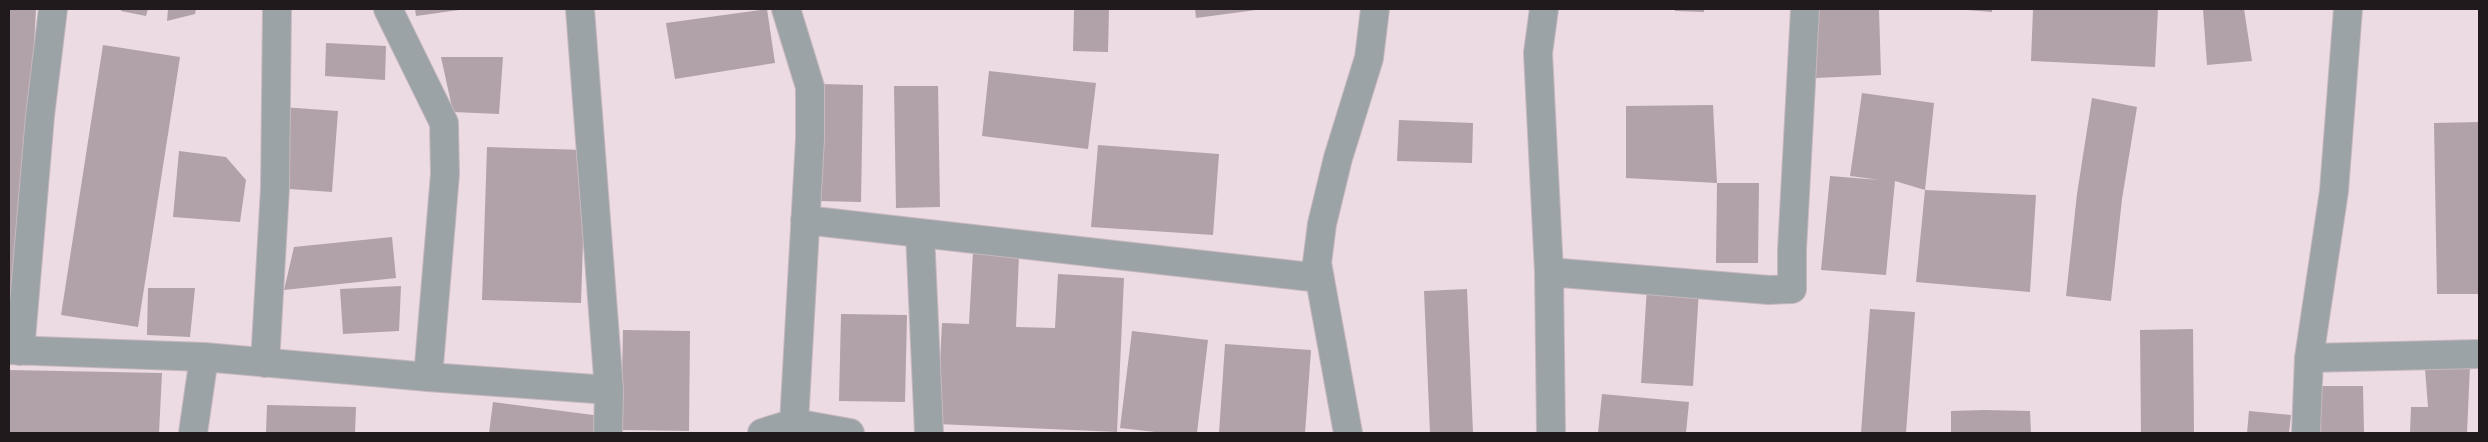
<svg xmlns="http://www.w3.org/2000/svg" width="2488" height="442" font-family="'Work Sans',sans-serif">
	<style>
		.building { fill: #b1a1a8 }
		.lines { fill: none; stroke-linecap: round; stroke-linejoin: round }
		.street-casing { stroke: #c7b8bf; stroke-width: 30 }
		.street { stroke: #9ca3a6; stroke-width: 28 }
	</style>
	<rect width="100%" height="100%" fill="#ecdbe3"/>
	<path class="building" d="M9,9h27l-17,306 -10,-1z
		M122,9h26l-2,7 -25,-5z
		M168,9h28l-1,5 -28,7z
		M415,9h44v1l-43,6z
		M767,9l8,54 -100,16 -9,-56z
		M1074,9h35l-1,43 -35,-1z
		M1195,9h61v1l-60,8z
		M1675,9h29v3l-29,-1z
		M1813,9h66l2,66 -65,3z
		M1954,9h38v3z
		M2033,9h125l-3,58 -124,-6z
		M2203,9h41l8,52 -45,4z
		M326,43l60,3 -1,34 -60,-4z
		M103,45l77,12 -42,270 -77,-12z
		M441,57h62l-4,57 -46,-2z
		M989,71l107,12 -8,66 -106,-13z
		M820,84l43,1 -2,117 -43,-1z
		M894,86h44l2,121 -44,1z
		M1862,93l72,10 -9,87 -30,-9 -9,94 -65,-5 9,-94 50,4 -30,-4z
		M2092,98l45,9 -15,92 -11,102 -45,-5 11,-102z
		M1713,105l4,78h42l-1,80h-42l1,-80 -91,-5v-72z
		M282,107l56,4 -6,81 -57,-4z
		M1399,120l74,3 -1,40 -75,-2z
		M2479,122v172h-42l-3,-171z
		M1098,145l121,9 -6,81 -122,-8z
		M487,147l99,3 -5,153 -99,-3z
		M179,151l47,6 20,23 -6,42 -67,-5z
		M1925,190l111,5 -6,97 -114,-10z
		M392,237l4,41 -112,12 10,-43z
		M973,252l46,3 -3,72 39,1 3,-54 66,4 -7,154 -180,-8 5,-101 27,1z
		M401,286l-2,45 -56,3 -3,-45z
		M1647,287l52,3 -6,96 -52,-3z
		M148,288h47l-5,49 -43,-2z
		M1467,289l6,144h-43l-6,-142z
		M1870,309l45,3 -9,121h-45z
		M841,314l66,1 -2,87 -66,-1z
		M2193,329l1,104h-53l-1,-103z
		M623,330l67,1 -1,100 -68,-1z
		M1132,331l76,9 -11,93h-33l-44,-5z
		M1225,344l86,6 -6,83h-86z
		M2424,356l46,10 -3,67h-57l1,-26h17z
		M9,370l153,3 -3,60h-150z
		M2321,386h42l1,47h-43z
		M1602,394l87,8 -3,31h-88z
		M493,402l108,14 -2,17h-110z
		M267,405l89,2 -1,26h-89z
		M1984,410l46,1 1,22h-80v-22z
		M2249,411l42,4 -2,18h-42z"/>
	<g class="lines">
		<defs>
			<path id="street" d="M388,9l56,114 1,51 -17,203
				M580,9l29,381 -1,43
				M786,9l24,78v52l-16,284
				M1544,9l-6,44 11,219 2,161
				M805,220l515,58
				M920,233l9,200
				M1549,272l220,18 23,-1v-39l13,-241
				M9,350l195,7 224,20 181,13
				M20,351l20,-235 13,-107
				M2309,358l170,-4
				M265,363l10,-175 2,-179
				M193,433l11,-76
				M762,433l32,-10 56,10
				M1348,433l-31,-170 5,-39 16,-66 31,-100 6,-49
				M2306,433l3,-75 25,-167 14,-182"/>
		</defs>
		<use href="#street" class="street-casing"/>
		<use href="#street" class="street"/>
	</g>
	<rect width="2488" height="442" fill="none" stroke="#201a1d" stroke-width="20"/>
</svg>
